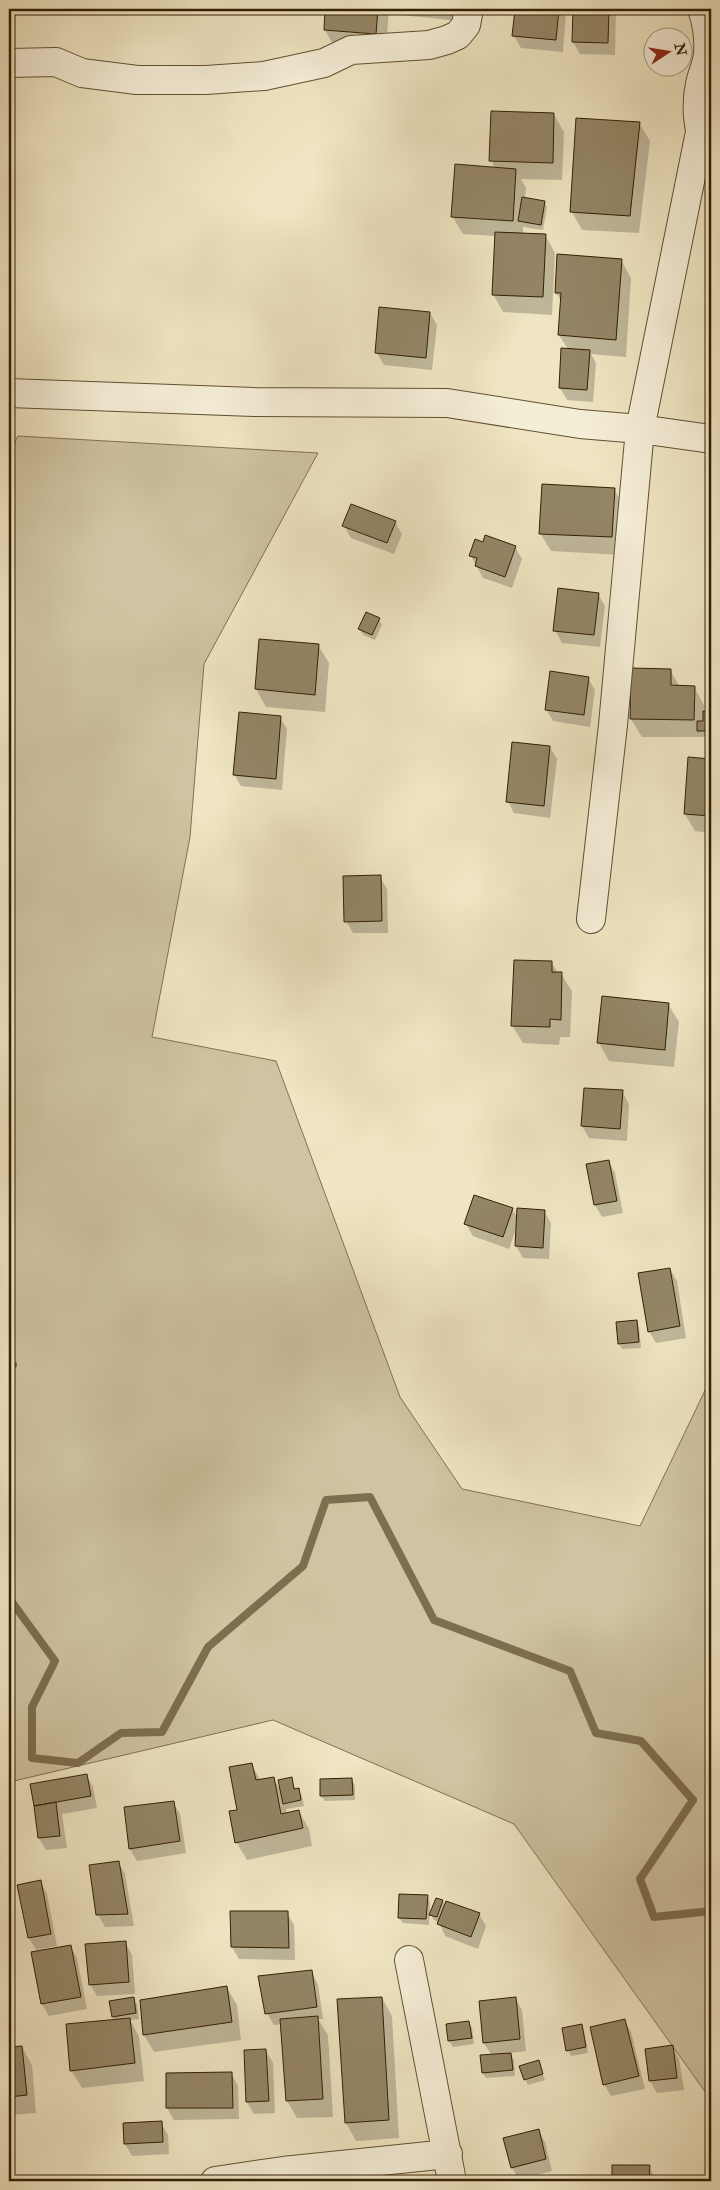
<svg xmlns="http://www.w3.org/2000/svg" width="720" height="2190" font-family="'IM FELL Double Pica',serif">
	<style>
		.green { fill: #cfc3a1; stroke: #807152 }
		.shadow { fill: #0003 }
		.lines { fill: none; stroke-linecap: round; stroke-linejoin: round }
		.stream { stroke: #7d6e4e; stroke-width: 8 }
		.building { fill: #948666; stroke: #321f02 }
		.street-casing { stroke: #615032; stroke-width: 30 }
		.street { stroke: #f5eed7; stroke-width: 28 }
	</style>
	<rect width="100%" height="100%" fill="#efe5c2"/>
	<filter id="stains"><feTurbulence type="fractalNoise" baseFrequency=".004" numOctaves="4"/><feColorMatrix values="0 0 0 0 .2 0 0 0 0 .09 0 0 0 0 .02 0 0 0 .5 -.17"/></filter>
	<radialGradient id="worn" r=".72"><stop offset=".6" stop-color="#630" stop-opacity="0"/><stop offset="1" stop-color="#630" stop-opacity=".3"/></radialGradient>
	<path class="green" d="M18,436l300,17 -114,211 -14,173 -38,200 124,24 124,336 62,92 178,37 71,-148v722l-197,-276 -241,-104 -259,61 -5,5v-1333z"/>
	<path class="shadow" d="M326,9h63l-3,42 -51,-3 -10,-18z
		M397,9h73l-1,13 -68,-7z
		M516,9h47l3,4 -3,39 -42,-4 -7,-12z
		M574,9h42l-1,46 -35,-1 -7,-12z
		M554,115l10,17 -2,48 -41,-1 5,9 -1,10 19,4 3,5 -4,23 -20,-3v7l22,1 10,18 -3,62 -49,-3 -10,-18 3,-58 -33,-2 -11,-18 43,-48 -4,-8z
		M639,123l11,18 -11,92 -57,-3 -10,-18z
		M621,260l10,18 -5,79 -35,-3 5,9 -3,39 -26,-2 -7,-12 8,-39 -9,-14 3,-33 -6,-9z
		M430,313l7,12 -5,45 -48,-5 -7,-12z
		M614,489l10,18 -2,48 -71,-4 -11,-18z
		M395,522l7,12 -8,20 -43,-16 -7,-12z
		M515,547l7,12 -10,29 -29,-10 -12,-22z
		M598,594l7,12 -5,41 -38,-4 -7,-13z
		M379,619l3,6 -7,15 -12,-5 -3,-6z
		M260,640l58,5 11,18 -4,49 -59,-5 -10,-18z
		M670,670l10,17h14l10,18v8h7v24h-69l-11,-18z
		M588,678l7,12 -5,37 -37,-6 -7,-12z
		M280,717l7,12 -5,61 -41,-4 -7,-12z
		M550,747l7,12 -7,59 -36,-5 -6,-12z
		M689,758l22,2v73l-16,-2 -10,-17z
		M380,877l7,12 1,44h-35l-7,-12z
		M551,962l7,11 3,1 11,17 -2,46h-10l-1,8 -36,-2 -11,-18z
		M668,1004l11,18 -5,45 -65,-6 -10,-18z
		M622,1091l7,13 -2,37 -38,-3 -7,-12z
		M608,1161l7,12 8,40 -21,4 -7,-12z
		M512,1209l6,9 26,-7 7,12 -2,36 -26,-1 -7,-12v-17l-7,20 -36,-13 -7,-12z
		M670,1269l7,12 9,57 -30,5 -7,-12z
		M636,1321l3,6 2,21 -19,1 -3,-6z
		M251,1764l10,17 12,-3 9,15 9,-14 5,11h2l4,6 2,10 -18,3 1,5 12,-3 10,18 3,17 -65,14 -10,-17 2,-32z
		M86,1775l7,12 4,21 -35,6 5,34 -21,2 -7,-12 -7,-53z
		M351,1779l4,6v15l-30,1 -4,-5z
		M173,1802l7,12 6,39 -49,8 -7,-12 -5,-41z
		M118,1862l7,12 9,52 -29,1 -7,-12z
		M40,1882l7,12 10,52 -21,4 -7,-12 -10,-52z
		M427,1897l3,5 -1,23 -26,-2 -4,-6z
		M436,1899l7,2 2,5 34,8 7,12 -8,23 -33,-13 -6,-14 -5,-2 -3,-5z
		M231,1912l56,1 7,12 1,35 -56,-1 -7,-12z
		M125,1942l7,13 3,39 -38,2 -7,-12z
		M70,1946l7,12 10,51 -38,7 -7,-12z
		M311,1971l7,13 5,35h-5l10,16 5,82 -36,1 -10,-17 -5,-77 -8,1 -7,-12z
		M227,1988l10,17 4,35 -87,12 -10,-17z
		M382,1998l10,18 7,122 -43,3 -10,-18z
		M515,1998l7,12 4,41 -16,2 4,7 1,16 -29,2 -3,-5 9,-17 -8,-13z
		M133,1999l4,5 2,15 -9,1 9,17 5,44 -62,7 -11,-18 44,-50 -2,-3z
		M624,2020l7,12 14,57 -34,7 -7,-12z
		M469,2022l3,6 2,16 -21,3 -4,-6z
		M581,2025l3,6 4,22 -17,3 -3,-6z
		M672,2046l7,13 5,31 -27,3 -7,-12 -3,-31z
		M22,2047l10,18 4,48 -27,2v-67z
		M266,2051l7,12 2,50 -21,1 -7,-12z
		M538,2061l7,19 -17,5 -3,-6z
		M231,2073l7,13 1,33 -65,1 -7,-12v-34z
		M161,2123l7,12 1,19 -37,2 -7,-12z
		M538,2130l7,12 7,29 -33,9 -7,-12z
		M614,2166h35l7,15h-43z"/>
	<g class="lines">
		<path class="stream" d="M9,1364l4,1 -4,5
			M9,1598l46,63 -23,46v51l46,5 43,-30 41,-1 46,-85 95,-81 23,-66 44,-3 64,123 136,51 26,62 45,8 52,59 -53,79 14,38 57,-6"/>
	</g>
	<path class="building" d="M325,9h53l-2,25 -52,-4z
		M515,9h44l-3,31 -44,-4z
		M573,9h36l-1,34 -36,-1z
		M491,111l63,2 -1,50 -64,-2z
		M576,118l64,4 -10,94 -60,-4z
		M455,164l61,5 -3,52 -62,-4z
		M522,197l23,4 -4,24 -23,-4z
		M495,232l51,2 -3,63 -51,-2z
		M557,254l65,5 -6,81 -58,-5 3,-42h-6z
		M379,307l51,5 -4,46 -51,-5z
		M561,348l29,2 -3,40 -28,-2z
		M542,484l73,4 -3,49 -73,-3z
		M351,504l45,17 -9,22 -45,-17z
		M485,535l31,11 -11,31 -30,-11 2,-8 -8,-2 6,-17 8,3z
		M558,588l41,5 -5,42 -41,-4z
		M366,612l14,6 -8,17 -14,-6z
		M259,639l60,5 -4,51 -60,-6z
		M631,668l40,1v16l24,1 -1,34 -64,-1z
		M550,671l39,6 -5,38 -39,-5z
		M703,711l8,1v19h-14v-10h6z
		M239,712l42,4 -5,63 -43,-4z
		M512,742l38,4 -6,60 -38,-4z
		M688,757l23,2v57l-27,-2z
		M381,875l1,46 -38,1 -1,-46z
		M514,960l38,1v11h10l-1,48 -11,-1v8l-39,-1z
		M602,996l67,7 -4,47 -68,-7z
		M584,1088l39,2 -3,39 -39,-3z
		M609,1160l8,41 -23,4 -8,-41z
		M474,1195l39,13 -10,29 -39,-13z
		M517,1208l28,2 -2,38 -28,-2z
		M670,1268l10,58 -32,6 -10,-59z
		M637,1320l2,22 -21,2 -2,-22z
		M252,1763l4,17 18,-3 7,37 18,-4 4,18 -68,15 -6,-32 8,-1 -8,-43z
		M87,1774l4,22 -57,10 -4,-22z
		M292,1777l2,12 5,-1 2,12 -18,4 -5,-24z
		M352,1778l1,17 -33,1v-17z
		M174,1801l6,40 -51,8 -5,-42z
		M56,1802l4,34 -22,2 -4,-32z
		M119,1861l9,53 -32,1 -7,-50z
		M41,1880l10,54 -23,4 -11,-53z
		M399,1894l29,1 -2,24 -28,-1z
		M436,1898l7,2 -6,17 -8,-2z
		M446,1901l34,12 -9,24 -34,-13z
		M230,1911h58l1,37 -58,-1z
		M126,1941l3,41 -40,3 -4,-41z
		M71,1945l10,52 -40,7 -10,-52z
		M312,1970l5,37 -52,7 -7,-38z
		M227,1986l5,36 -89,13 -3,-35z
		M134,1997l2,16 -24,4 -3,-16z
		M382,1997l7,123 -44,3 -8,-124z
		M516,1997l4,42 -37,4 -4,-42z
		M318,2016l5,83 -37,2 -6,-82z
		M130,2018l5,45 -65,8 -4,-47z
		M625,2019l14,57 -36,9 -13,-58z
		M469,2021l3,17 -24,3 -2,-17z
		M582,2024l4,23 -20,4 -4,-23z
		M673,2045l4,33 -28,3 -4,-32z
		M22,2046l5,49 -18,2v-50z
		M266,2049l3,52 -23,1 -2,-52z
		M511,2053l2,17 -31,3 -2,-18z
		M539,2060l4,14 -19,6 -5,-14z
		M232,2072l1,36h-67v-35z
		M162,2121l1,21 -39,2 -1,-21z
		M539,2129l7,30 -35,9 -8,-30z
		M612,2165h38l-1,16h-37z
		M401,2176l1,5h-29z"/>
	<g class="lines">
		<defs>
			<path id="street" d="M702,9c5,14 7,30 6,45 -1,11 -6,20 -8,30 -4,19 -4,48 8,64
				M9,63l47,-1 26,11 55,7h69l58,-4 60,-13 27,-13 78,-5 18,-5 11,-5 8,-10 3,-16
				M9,393l245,9 193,1 133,21 60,5 71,10
				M591,919l22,-194 27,-296 60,-297
				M409,1960l43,221
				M215,2181l68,-10 165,-17"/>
		</defs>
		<use href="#street" class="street-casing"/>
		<use href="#street" class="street"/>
	</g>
	<rect width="720" height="2190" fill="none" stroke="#efe5c2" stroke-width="30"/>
	<rect x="10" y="10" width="700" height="2170" fill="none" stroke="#321f02" stroke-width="2.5"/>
	<rect x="15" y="15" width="690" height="2160" fill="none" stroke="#321f02"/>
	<g transform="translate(668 52) rotate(78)"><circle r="24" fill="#f5eed7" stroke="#a79b82"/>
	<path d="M0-4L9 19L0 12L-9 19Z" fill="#8f2418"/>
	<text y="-8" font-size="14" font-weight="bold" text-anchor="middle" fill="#321f02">N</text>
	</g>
	<rect width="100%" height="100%" filter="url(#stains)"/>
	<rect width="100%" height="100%" fill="url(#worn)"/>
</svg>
